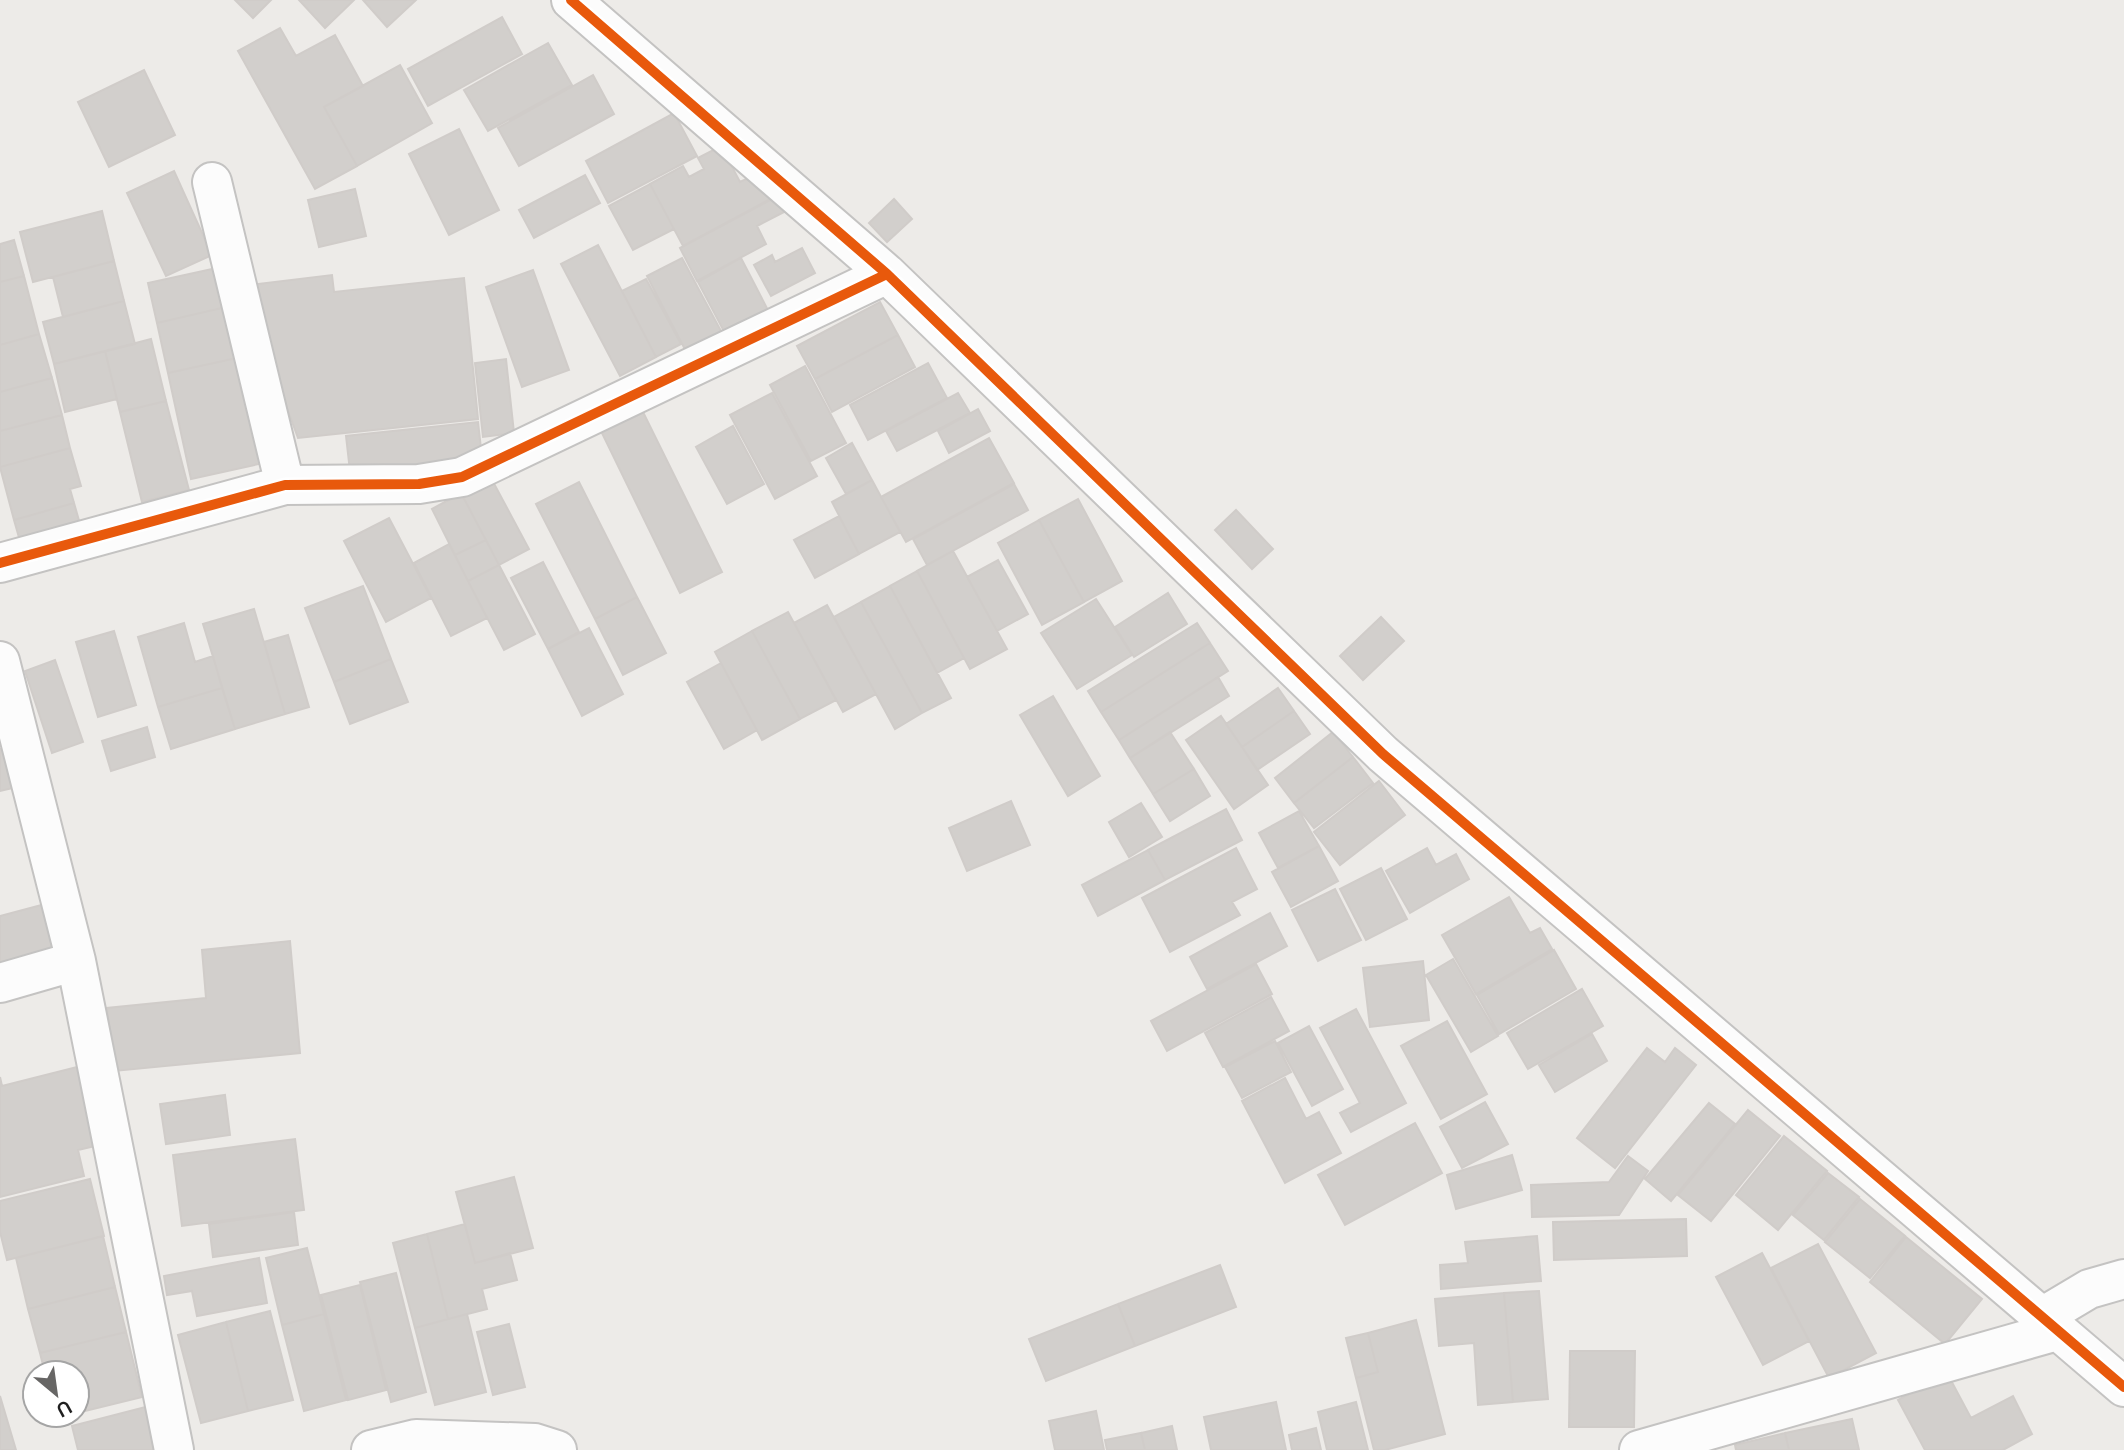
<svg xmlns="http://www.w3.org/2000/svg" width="2124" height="1450" font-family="Lato,sans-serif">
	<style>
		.building { fill: #d2cfcc; stroke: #d0ccc9; stroke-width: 2 }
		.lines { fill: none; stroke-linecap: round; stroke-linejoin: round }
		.minor-casing { stroke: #c4c3c2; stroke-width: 42 }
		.minor { stroke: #fcfcfc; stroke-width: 38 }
		.cycleway-casing { stroke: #fff; stroke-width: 15 }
		.cycleway { stroke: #e8590c; stroke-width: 10 }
	</style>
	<rect width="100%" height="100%" fill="#edebe8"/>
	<path class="building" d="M235,0h36l-18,18z
		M299,0h55l-29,28z
		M363,0h53l-29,27z
		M502,17l20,37 -94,52 -20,-37z
		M280,28l16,28 39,-21 28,51 -39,21 33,59 -42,23 -77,-138z
		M548,43l24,42 -84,46 -24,-41z
		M400,65l32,58 -75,43 -33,-59z
		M144,70l31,65 -66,32 -31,-65z
		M593,75l21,39 -95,52 -21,-38z
		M674,113l23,43 -89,47 -22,-42z
		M459,129l40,81 -50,25 -40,-81z
		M721,146l19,36 19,-9 13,25 -89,48 -33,-62 33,-18 6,11 15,-8 -6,-11z
		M174,171l38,84 -46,21 -39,-83z
		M585,175l15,28 -66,35 -15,-28z
		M650,184l24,45 -41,21 -24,-44z
		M355,189l11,47 -47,11 -11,-47z
		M776,197l8,15 -27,14 9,18 -69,37 -17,-33z
		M894,199l18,20 -25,23 -18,-19z
		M102,211l12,50 -81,21 -13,-50z
		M14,240l10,36 -24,6v-38z
		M598,245l58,112 -36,19 -59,-112z
		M802,248l13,25 -44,23 -17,-31 18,-10 3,7z
		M682,258l47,88 -36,19 -46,-89z
		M741,258l30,58 -43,23 -30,-57z
		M114,261l10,40 -61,16 -10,-40z
		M226,266l9,39 -78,18 -9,-40z
		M533,270l36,100 -47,17 -36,-100z
		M332,275l2,17 130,-14 14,141 -180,19 -56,-152z
		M24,276l15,58 -39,11v-63z
		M646,279l35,65 -25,13 -34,-66z
		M124,301l11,43 -81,20 -11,-42z
		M880,302l18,33 -83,44 -18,-33z
		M235,305l11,51 -78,17 -11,-50z
		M39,334l13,44 -52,14v-47z
		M898,335l17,32 -83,45 -17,-33z
		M151,339l15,62 -46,11 -15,-61z
		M105,351l12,48 -52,13 -11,-48z
		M246,356l22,106 -77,17 -23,-106z
		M506,359l8,74 -31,4 -8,-74z
		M928,363l19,35 -79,42 -18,-35z
		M805,366l41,77 -35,18 -41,-76z
		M52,378l10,37 -62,16v-39z
		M772,393l45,83 -42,23 -45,-84z
		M958,393l12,20 -73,38 -11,-20z
		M166,401l23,89 -47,12 -22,-90z
		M641,408l81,164 -42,21 -80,-164z
		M978,409l12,22 -41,22 -11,-22z
		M62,415l8,33 -70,19v-36z
		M478,422l5,44 -132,14 -5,-44z
		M733,426l31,58 -37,20 -31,-57z
		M989,438l25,45 -108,59 -25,-45z
		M852,443l20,37 -26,14 -20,-36z
		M70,448l11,38 -11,3 4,14 -60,17 -14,-53z
		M491,478l38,71 -30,16 -38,-72z
		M872,480l28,52 -41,22 -27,-52z
		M579,482l58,115 -42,22 -59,-115z
		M1014,484l14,26 -101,55 -14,-26z
		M461,493l25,47 -31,15 -23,-46z
		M1078,499l44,82 -38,21 -45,-82z
		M74,503l8,28 -60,17 -8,-28z
		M1236,510l37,39 -21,20 -37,-39z
		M839,516l20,38 -44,24 -21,-38z
		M389,518l42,80 -45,24 -42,-81z
		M1039,520l45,82 -42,23 -44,-82z
		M486,540l13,25 -31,16 -13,-26z
		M449,544l38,74 -36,18 -37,-73z
		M953,551l54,98 -37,20 -53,-98z
		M998,560l30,54 -31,17 -30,-54z
		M543,562l36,70 -31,17 -37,-71z
		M499,565l36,69 -31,16 -36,-69z
		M917,571l47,87 -27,15 -47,-87z
		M363,586l28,73 -57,23 -29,-74z
		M890,586l61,112 -29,15 -61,-111z
		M1168,593l19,31 -53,33 -19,-30z
		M637,597l29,56 -43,22 -28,-56z
		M1096,599l36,56 -55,34 -36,-56z
		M861,602l61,111 -27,16 -61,-112z
		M827,605l49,89 -33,18 -49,-89z
		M254,609l31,105 -50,15 -32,-105z
		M788,612l48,88 -36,19 -48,-88z
		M1381,617l23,24 -41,39 -23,-24z
		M184,623l11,39 18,-6 9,32 -64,19 -20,-70z
		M1197,623l13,20 -109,69 -13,-21z
		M589,628l34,66 -41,22 -34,-67z
		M114,631l22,74 -38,12 -22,-75z
		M752,631l48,88 -38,21 -47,-88z
		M288,635l21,72 -24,7 -21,-72z
		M1210,643l18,28 -109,69 -18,-28z
		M391,659l17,43 -58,22 -16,-42z
		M55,660l28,82 -31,11 -27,-82z
		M721,663l36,67 -33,19 -37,-67z
		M1218,677l11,19 -99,62 -11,-18z
		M222,688l13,41 -64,20 -13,-42z
		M1278,688l16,23 -52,36 -16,-23z
		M1053,696l47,80 -32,20 -48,-81z
		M1294,711l16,23 -53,36 -15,-23z
		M1221,716l47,69 -34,24 -48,-69z
		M147,727l8,30 -44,14 -9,-30z
		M1170,732l24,37 -41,25 -23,-36z
		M1333,732l20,25 -59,46 -19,-25z
		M7,748l10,39 -17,4v-42z
		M1353,757l20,26 -59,45 -20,-25z
		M1194,769l16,27 -40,25 -17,-27z
		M1379,781l26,34 -65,50 -26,-33z
		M1011,801l19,44 -63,26 -18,-43z
		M1141,803l21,34 -33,20 -20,-35z
		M1226,809l16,31 -77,40 -17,-30z
		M1299,811l20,35 -41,22 -19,-35z
		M1319,846l19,35 -47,26 -19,-35z
		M1236,848l21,41 -25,13 8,13 -70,37 -28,-54z
		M1427,848l9,17 20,-11 13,25 -59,34 -24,-42z
		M1148,850l17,30 -67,36 -16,-31z
		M1381,868l26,51 -41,21 -26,-51z
		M1335,889l26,51 -43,21 -26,-51z
		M1509,897l21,36 10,-5 12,21 -76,45 -34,-59z
		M49,903l14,50 -63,17v-54z
		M1270,913l17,33 -80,43 -17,-32z
		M290,941l10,112 -186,18 -7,-63 99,-10 -4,-48z
		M1554,950l22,39 -77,45 -22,-39z
		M1453,959l45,77 -27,16 -45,-77z
		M1423,961l6,59 -59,7 -7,-59z
		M1256,964l16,30 -105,57 -16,-30z
		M1582,989l21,37 -75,43 -21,-36z
		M1271,997l18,34 -66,36 -18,-34z
		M1356,1009l50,94 -55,29 -11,-19 20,-10 -40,-75z
		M1447,1021l40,73 -46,25 -40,-73z
		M1309,1026l34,63 -31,17 -34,-63z
		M1592,1034l15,27 -52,31 -16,-27z
		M1275,1041l16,31 -49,26 -17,-31z
		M1647,1048l18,14 10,-14 21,17 -81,103 -38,-30z
		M89,1064l19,79 -30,7 6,26 -84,21v-120l2,9z
		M1285,1078l21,41 13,-7 22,41 -56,30 -43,-82z
		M225,1095l5,40 -64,9 -6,-40z
		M1485,1102l23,42 -46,24 -22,-41z
		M1709,1103l26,21 -64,77 -26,-22z
		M1748,1110l32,26 -69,85 -33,-26z
		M1415,1123l27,50 -97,52 -27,-50z
		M1784,1136l43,35 -49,59 -42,-35z
		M295,1139l9,71 -122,16 -9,-71z
		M1512,1155l10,35 -66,19 -9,-34z
		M1628,1156l20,15 -29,44 -87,2 -1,-32 78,-3z
		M1828,1173l31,24 -35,43 -31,-25z
		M514,1177l19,71 -58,15 -19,-71z
		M90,1179l14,57 -97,24 -7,-28v-31z
		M1860,1199l45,37 -35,42 -45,-36z
		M294,1212l4,33 -85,12 -4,-33z
		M1686,1219l1,37 -133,4 -1,-38z
		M465,1224l10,39 35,-10 7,27 -35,9 5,20 -39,10 -21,-85z
		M427,1234l21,85 -33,9 -22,-85z
		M103,1236l12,51 -87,22 -12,-51z
		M1537,1236l4,45 -100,8 -1,-24 28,-2 -3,-21z
		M1906,1237l76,62 -37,45 -75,-62z
		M1818,1244l58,109 -47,25 -58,-110z
		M307,1248l17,66 -42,11 -16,-67z
		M1762,1253l47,88 -46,24 -47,-88z
		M259,1258l8,45 -70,13 -5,-25 -25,4 -3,-19z
		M1220,1265l16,42 -101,39 -17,-42z
		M396,1273l30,119 -35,10 -31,-120z
		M360,1285l26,105 -38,10 -27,-105z
		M115,1287l11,45 -86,21 -12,-44z
		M1539,1291l9,108 -35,3 -9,-109z
		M1504,1293l9,109 -35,3 -4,-62 -35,3 -4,-47z
		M1118,1304l17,42 -89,35 -17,-42z
		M270,1311l23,89 -45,11 -22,-89z
		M324,1314l22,86 -42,11 -22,-86z
		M467,1314l19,78 -51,13 -20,-77z
		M1416,1320l29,114 -60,16h-11l-18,-72 22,-6 -10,-39z
		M226,1322l22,89 -47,12 -23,-88z
		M509,1324l16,63 -32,8 -16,-63z
		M126,1332l16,65 -65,16v-40h-32l-5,-20z
		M1368,1333l10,39 -22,6 -10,-40z
		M1570,1351h65l-1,76h-65z
		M1947,1373l24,45 42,-22 19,38 -29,16h-78l-27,-50z
		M0,1396l16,54h-16z
		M1276,1402l10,48h-75l-7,-33z
		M1356,1402l12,48h-41l-9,-38z
		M157,1404l1,46h-80l-6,-24z
		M1096,1411l8,39h-49l-6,-29z
		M1852,1419l7,31h-70l-4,-17z
		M1172,1426l5,24h-32l-4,-17z
		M1316,1428l5,22h-29l-3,-15z
		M1141,1433l4,17h-38l-2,-10z
		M1785,1433l4,17h-53l-1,-5z"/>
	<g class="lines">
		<defs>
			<path id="minor" d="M571,0l316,274 496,480 741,633
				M212,182l73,303
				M0,563l285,-78 134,-1 43,-7 425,-203
				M0,661l76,300 98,489
				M0,983l76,-22
				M2042,1317l47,-28 35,-10
				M371,1450l45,-11 119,4 22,7
				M1639,1450l418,-119"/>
		</defs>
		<use href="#minor" class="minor-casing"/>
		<use href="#minor" class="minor"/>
		<defs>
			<path id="cycleway" d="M571,0l316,274 496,480 741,633
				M0,563l285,-78 134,-1 43,-7 425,-203"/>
		</defs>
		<use href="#cycleway" class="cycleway-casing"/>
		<use href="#cycleway" class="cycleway"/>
	</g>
	<g transform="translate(56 1394) rotate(151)"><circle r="33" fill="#ffffff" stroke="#a5a5a5" stroke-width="2"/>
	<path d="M0-5L12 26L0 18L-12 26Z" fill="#676665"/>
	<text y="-10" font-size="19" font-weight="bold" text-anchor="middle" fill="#1f1f1f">U</text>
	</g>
</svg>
